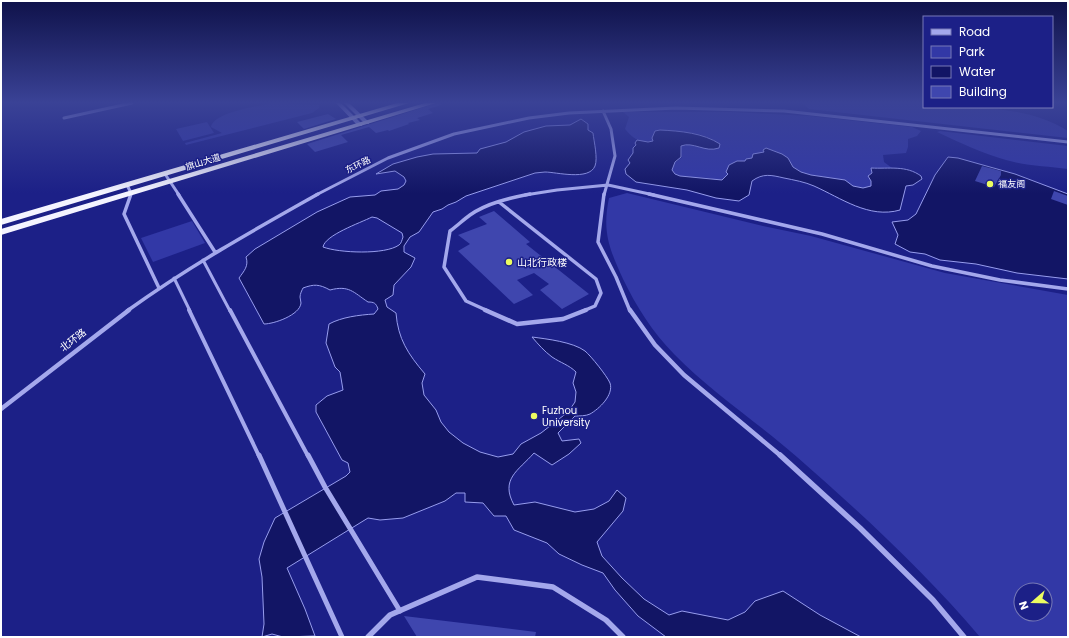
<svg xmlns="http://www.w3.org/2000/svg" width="1069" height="638" font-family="Poppins,'Noto Sans SC',sans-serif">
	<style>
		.green { fill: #3238a6; fill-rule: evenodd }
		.water { fill: #121565; stroke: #979dee; fill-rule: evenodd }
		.building { fill: #3f46ae }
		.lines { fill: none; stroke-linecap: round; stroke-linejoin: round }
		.pedestrian-far2 { stroke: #a4a8ec; stroke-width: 3 }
		.pedestrian-far1 { stroke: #a4a8ec; stroke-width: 4 }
		.pedestrian { stroke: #a4a8ec; stroke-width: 5 }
		.minor-far3 { stroke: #a4a8ec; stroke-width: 3 }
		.minor-far2 { stroke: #a4a8ec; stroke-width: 3.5 }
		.minor-far1 { stroke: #a4a8ec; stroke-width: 4.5 }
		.minor { stroke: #a4a8ec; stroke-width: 5.5 }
		.tertiary { fill: #a4a8ec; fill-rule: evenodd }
		.trunk { fill: #f4f4ff; fill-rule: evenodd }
		.poi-dot { fill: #ecfc61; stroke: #1c2087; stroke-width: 1.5 }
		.labels { text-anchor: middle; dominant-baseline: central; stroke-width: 3; stroke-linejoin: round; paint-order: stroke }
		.far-street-label { font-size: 9px; fill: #fff; stroke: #1c2087 }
		.far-poi-label { font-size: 9px; fill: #fff; stroke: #1c2087; text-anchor: start }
		.poi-label { font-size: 10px; fill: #fff; stroke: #1c2087; text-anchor: start }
		.street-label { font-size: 10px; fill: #fff; stroke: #1c2087 }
	</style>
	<rect width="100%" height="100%" fill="#1c2087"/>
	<path class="green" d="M271,103l49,2 -1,3 -7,5 -126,32 -1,-2 37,-10 -11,-6c3,-15 46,-20 60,-24z
		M802,103h122v4c47,0 103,-2 144,24v7l-259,-29z
		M623,112h109l78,4 102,11 9,4 -4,5 -9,3v8l-2,6 -23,2 1,7 8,6h-21v18l-8,2 -10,-2 -8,-6 -34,-5 -10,-3 -8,-5 -5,-9 -15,-8 -19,4 -2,4 -6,1 -1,2h-8l-8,4 -1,9c-2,2 -5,5 -7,6 -5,2 -8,-2 -13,-2 -11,-1 -29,3 -36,-8l3,-7 7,-6 -1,-11 4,-2h35c-10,-7 -26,-13 -39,-11 -23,3 -37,20 -56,-4l4,-12z
		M207,122l7,11 -31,8 -7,-12z
		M940,131l128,15v23c-21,-3 -42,-3 -62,-9 -24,-7 -46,-17 -69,-28z
		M627,193l136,33 48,10 134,37 123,22v342h-88c-55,-65 -119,-124 -183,-180 -40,-35 -86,-65 -123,-103 -21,-21 -38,-48 -51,-75 -14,-31 -21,-47 -14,-81zM1021,590h24v24h-24z
		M192,221l13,22 -52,19 -12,-24z"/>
	<path class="water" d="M581,119l7,5v6l5,3c1,9 5,25 2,33 -6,15 -39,6 -50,6 -3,0 -7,1 -10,1l-69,23 -10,6 -8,3 -6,4 -9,3 -14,20 -9,5 -6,9v6l11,6 -4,9 -17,18 -1,10 -8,5 2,7 9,6c2,26 12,41 29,61l-3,9 2,12 12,15 5,12 8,10 14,11 17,9 18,5 15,-3 8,-10 20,-11 27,-21 7,-10 1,-10 -3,-9 3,-11c-7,-7 -15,-9 -24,-15 -8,-6 -14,-13 -20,-20 15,2 41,5 53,14 6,5 22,25 25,32 4,12 -11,26 -20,31 -4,2 -11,2 -15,2l-17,17 4,8 17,-2 2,4 -12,11 -17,11 -18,-12c-16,18 -34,26 -20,52l21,-3 40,10 19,-3 15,-8 8,-11 9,8 -3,13 -26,31 5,14 20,22 22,21 25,16 13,-4 46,9 17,-8 10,-11 28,-10 37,24 41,22h-195l-28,-21 -23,-26 -12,-17 -21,-8 -23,-11 -12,-11 -33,-13 -8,-14h-12l-11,-13 -18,-1v-9h-9l-11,8 -42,17 -23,2 -12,-2 -81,50 18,41 10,27 -32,1 -11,-3 -10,3 2,-13 -2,-47 -3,-18 5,-17 11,-24 71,-42 4,-4 -2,-9 -6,-3 -26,-48v-7l11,-9 16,-6 -3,-18 -5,-5 -9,-24 3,-19c13,-7 30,-9 45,-10l4,-5c-2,-6 -4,-7 -10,-7 -15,-10 -19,-17 -38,-12 -11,-6 -16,-6 -27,-2 -1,2 -3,6 -3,9 0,2 1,4 1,6 -1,12 -27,21 -37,21l-25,-46c5,-7 10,-12 7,-21l9,-8 62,-37 33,-15 25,-2 6,-4 17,-2 6,-4 2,-4 -2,-4 -9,-6 -19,3 17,-10 24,-7 16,-3 44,-1 3,-4 26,-7 18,-10 22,-6 24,-1zM372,217l5,1 25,15 1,4c-1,3 -2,7 -4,8 -14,10 -60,8 -76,2 2,-12 37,-24 49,-30z
		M660,130c21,1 43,3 60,14l-1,4c-14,5 -26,-7 -38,-2v11l-6,5 -3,8 3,4 5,2 42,4 6,-6 -2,-2 3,-7 8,-4h8l1,-2 6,-1 1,-4 11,-2 -1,-2 3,-2 16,6 6,4 5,9 8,5 10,3 34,5 8,6 10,2 8,-2v-5l-3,-5 4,-3 -1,-5c18,1 35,-3 50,8l1,3 -9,6 -7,1 -6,24c-31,9 -59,-12 -86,-24 -9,-4 -20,-6 -30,-8 -13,-3 -21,-5 -32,3l-3,14 -10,6 -23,-3 -29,-8 -51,-8 -10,-8 -1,-5 5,-6 -2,-3 5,-7v-5l3,-3 -1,-2 2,-3 11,2 5,-1 -1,-3 3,-7z
		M948,157l10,1 57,16 53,20v85l-51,-6 -41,-9 -36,-4 -15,-6 -15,-2 -15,-8 3,-9 -6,-13 16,-2 8,-6 19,-39z"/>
	<path class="building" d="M437,103h3l1,2 -13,4 5,4 -16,5 3,2 -12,3 1,1 -20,7 -1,-1 -12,3 -7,-6 -28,8 7,7 -33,10 -8,-8z
		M328,114l8,5 -32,10 -7,-7z
		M982,166l19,5v4l-7,12 -19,-6z
		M1054,191l14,5v9l-17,-6z
		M494,211l36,31 -4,2 63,50 -27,15 -22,-19 9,-6 -15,-11 -17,7 16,15 -19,9 -56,-53 12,-7 -12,-9 29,-11 -8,-7z
		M404,616l132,16 -1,5h-118z"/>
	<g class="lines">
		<path class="pedestrian-far2" d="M203,260l27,51
			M174,278l16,33"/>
		<path class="pedestrian-far1" d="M189,310l70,146
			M230,310l78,146"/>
		<path class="pedestrian" d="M259,455l83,182
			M308,455l17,32 75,124"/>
		<path class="minor-far3" d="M603,111l8,18 4,27 -11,39
			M64,118l68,-15
			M165,174l14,21
			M127,185l4,8 -1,2
			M316,195l72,-37 66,-24 75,-16 40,-5 107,-5 108,3 284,31
			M525,195l32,-5 51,-5 46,10"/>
		<path class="minor-far2" d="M131,194l-7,20 35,74
			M178,194l37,58
			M604,194l-6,48 18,35 14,34
			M649,194l173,40 110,32 68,14 68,9
			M499,202l97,77 5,14 -6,13 -12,5
			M127,311c61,-44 125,-80 191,-117
			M488,311l-22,-10 -22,-34 6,-36c7,-5 13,-11 20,-16 17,-12 40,-17 60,-21"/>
		<path class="minor-far1" d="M485,310l32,14 46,-5 23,-9
			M630,310l25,35 29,30 97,81
			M1,409l128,-99"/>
		<path class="minor" d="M780,455l80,73 73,72 31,37
			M368,637l22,-22 87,-38 76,10 53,33 17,17"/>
		<path class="tertiary" d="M336,103h5l21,21v2h-4z
			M344,103h5l20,19v2h-4z"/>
		<path class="trunk" d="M397,103h12l-408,122v-6z
			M425,103h11l-435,132v-6z"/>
	</g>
	<linearGradient id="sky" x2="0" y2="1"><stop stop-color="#0f124a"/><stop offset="0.53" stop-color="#3a4296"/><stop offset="1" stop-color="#3a4296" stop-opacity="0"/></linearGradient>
	<rect width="1069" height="193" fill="url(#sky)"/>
	<g class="poi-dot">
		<circle cx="990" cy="184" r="4"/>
		<circle cx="509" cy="262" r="4"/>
		<circle cx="534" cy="416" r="4"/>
	</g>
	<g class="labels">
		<g class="far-street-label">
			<text transform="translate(203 162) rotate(-17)">旗山大道</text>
			<text transform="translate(358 165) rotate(-26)">东环路</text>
		</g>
		<g class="far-poi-label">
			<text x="998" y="184">福友阁</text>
		</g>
		<g class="poi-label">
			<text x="517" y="262">山北行政楼</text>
			<text x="542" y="410">Fuzhou<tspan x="542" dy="12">University</tspan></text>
		</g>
		<g class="street-label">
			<text transform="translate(73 340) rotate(-38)">北环路</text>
		</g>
	</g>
	<rect width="1069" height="638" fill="none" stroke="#ffffff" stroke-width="4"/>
	<rect x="923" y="16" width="130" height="92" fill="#1c2087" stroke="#7779b7"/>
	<rect x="931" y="29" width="20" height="6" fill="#a4a8ec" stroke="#7779b7"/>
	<text x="959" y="36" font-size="12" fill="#ffffff">Road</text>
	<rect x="931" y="46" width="20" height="12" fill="#3238a6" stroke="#7779b7"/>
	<text x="959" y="56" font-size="12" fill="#ffffff">Park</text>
	<rect x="931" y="66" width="20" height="12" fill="#121565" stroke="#7779b7"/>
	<text x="959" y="76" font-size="12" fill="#ffffff">Water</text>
	<rect x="931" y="86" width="20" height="12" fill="#3f46ae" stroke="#7779b7"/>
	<text x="959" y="96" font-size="12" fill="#ffffff">Building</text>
	<g transform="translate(1033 602) rotate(250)"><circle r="19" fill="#1c2087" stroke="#7779b7"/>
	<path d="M0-3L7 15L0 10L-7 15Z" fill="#ecfc61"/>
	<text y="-6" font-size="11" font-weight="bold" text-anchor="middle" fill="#ffffff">N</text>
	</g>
</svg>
